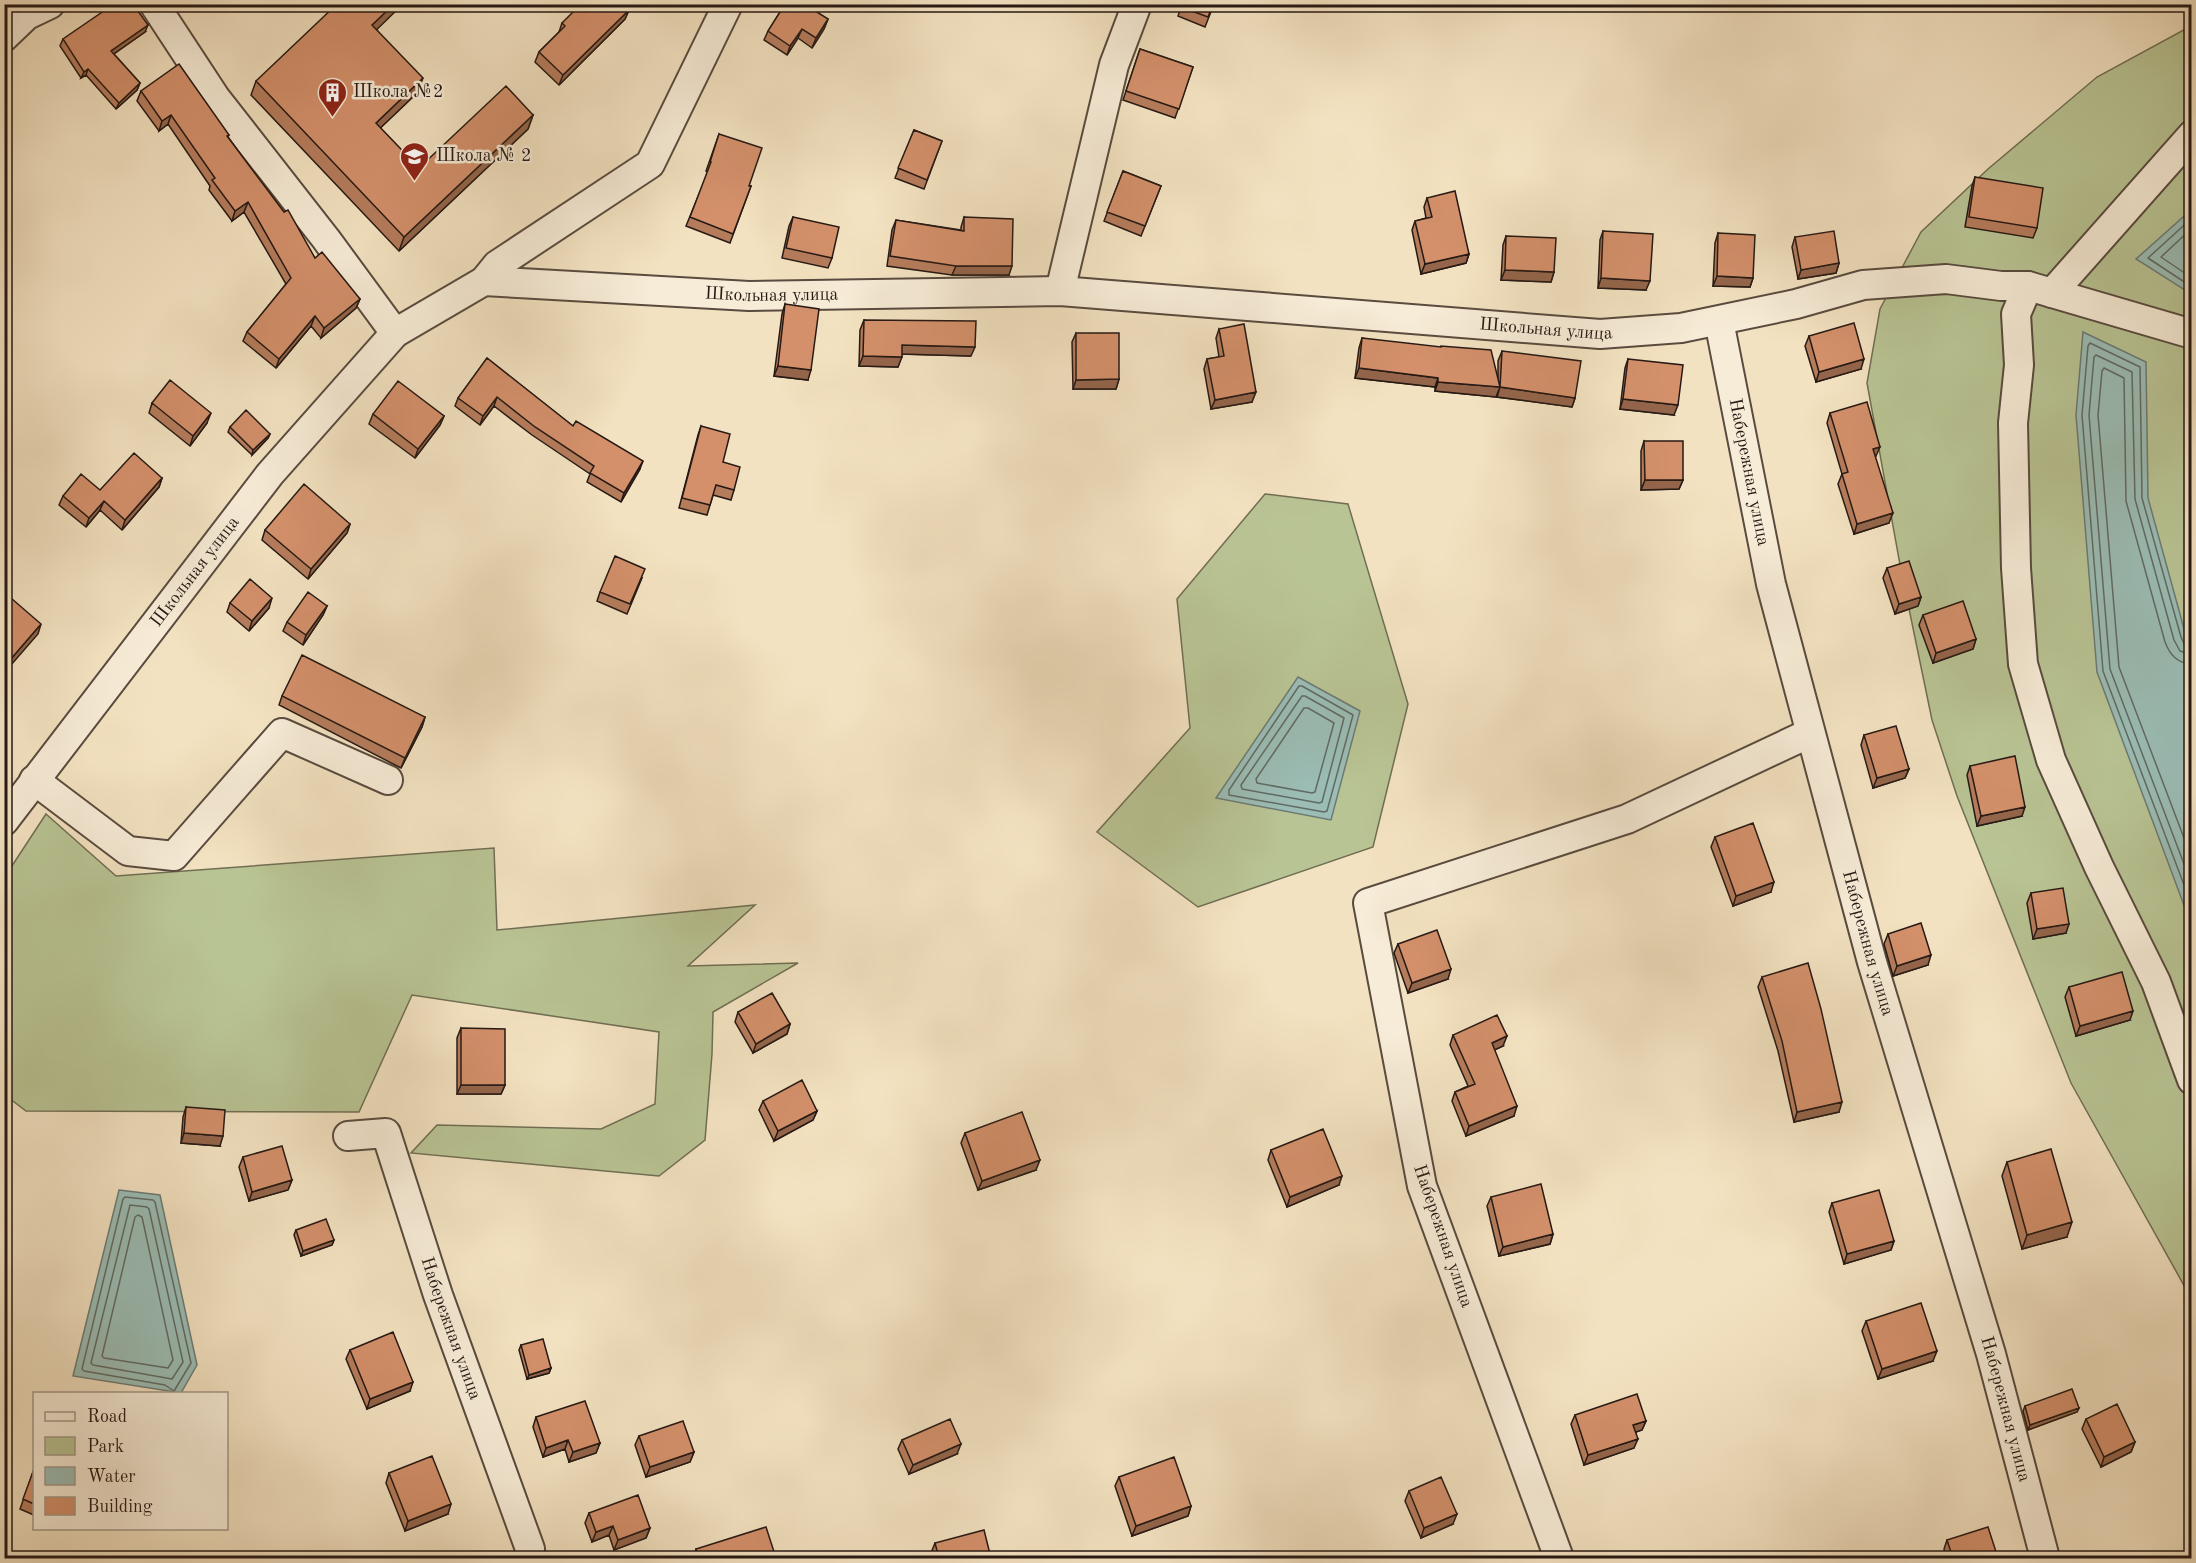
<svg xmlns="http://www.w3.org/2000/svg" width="2196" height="1563" font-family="'Old Standard TT',serif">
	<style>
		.green { fill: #b9c494; stroke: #706e54; stroke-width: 1.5 }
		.water { fill: #9bbdb5; stroke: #6c7b75; stroke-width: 1.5 }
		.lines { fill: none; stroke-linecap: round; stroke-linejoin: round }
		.shore { stroke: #606b64; stroke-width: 1.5 }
		.street-casing { stroke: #594b3f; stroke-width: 32 }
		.street { stroke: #f7ecd7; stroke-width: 28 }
		.wall { fill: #b57c5c; stroke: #261914; stroke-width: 1.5 }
		.shaded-wall { fill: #94654b; stroke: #261914; stroke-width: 1.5 }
		.building { fill: #d3906b; stroke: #261914; stroke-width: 1.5 }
		.labels { text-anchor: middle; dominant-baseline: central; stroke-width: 5; stroke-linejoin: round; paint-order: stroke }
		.poi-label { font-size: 18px; fill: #261914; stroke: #f7ecd7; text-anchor: start }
		.street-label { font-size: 18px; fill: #261914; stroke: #f7ecd7 }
	</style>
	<rect width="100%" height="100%" fill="#f3e2c1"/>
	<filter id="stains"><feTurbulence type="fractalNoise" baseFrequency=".00333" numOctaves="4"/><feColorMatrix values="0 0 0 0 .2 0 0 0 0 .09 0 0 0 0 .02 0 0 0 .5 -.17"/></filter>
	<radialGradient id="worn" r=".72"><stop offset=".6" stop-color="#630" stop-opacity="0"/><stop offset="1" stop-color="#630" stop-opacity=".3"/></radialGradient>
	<path class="green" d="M2191,26v1272l-120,-215 -114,-287 -25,-76 -31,-150 -34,-187 13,-74 41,-77 67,-63 109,-92z
		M1265,494l83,10 60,200 -35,143 -175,60 -101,-75 93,-104 -13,-129z
		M46,814l70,62 378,-28 3,82 258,-25 -67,61 110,-3 -85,49 -1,42 -7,86 -46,36 -248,-23 26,-28 164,4 54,-25 4,-72 -247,-37 -53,117 -333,-1 -21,-16 -1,-217z"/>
	<path class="water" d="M2191,210v84l-55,-35z
		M2083,332l63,30 2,136 38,138 5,11v277l-94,-252 -21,-257z
		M1298,677l62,34 -29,109 -115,-22z
		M119,1190l41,5 37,170 -16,28 -108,-17z"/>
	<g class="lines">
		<path class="shore" d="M2192,218l-44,40 44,29
			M2192,228l-31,29 31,21
			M2192,647l-7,-1 -4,-9 -39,-139 -2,-131 -50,-24 -2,3 -6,69 21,256 89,235
			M2192,655l-12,-4 -6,-11 -39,-141 -3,-127 -36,-17 -2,2 -5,58 21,254 82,216
			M2192,664c-15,-1 -22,-9 -27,-22l-39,-141 -2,-123 -20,-10 -2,3 -4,44 21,252 73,192
			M1299,686h3l51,29 -26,96 -3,1 -95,-17v-5z
			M1302,696h3l39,22 -22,84 -3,1 -77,-14 -1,-4z
			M1304,708h4l26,15 -19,69 -3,1 -55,-10 -1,-4z
			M125,1197l28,3 2,2 36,161 -17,28 -9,-6 -81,-14 -2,-2 41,-170z
			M130,1205l17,2 2,2 34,153 -11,17 -79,-14 -2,-2z
			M138,1215l4,2 31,143 -5,8 -64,-10 -2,-2 33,-139z"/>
		<defs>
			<g id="street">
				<path d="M154,4l61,93 111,142 69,94"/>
				<path d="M4,37l23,-22 23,-11"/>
				<path id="s1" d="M484,281l265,15 311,-5 540,43 81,-6 115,-24 67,-19 83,-6 55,7h27l164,48"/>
				<path d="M2028,286l-12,28 3,51 -6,58 3,145 7,96 28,96 48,107 57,115 36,98"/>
				<path d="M1060,291l54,-226 23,-61"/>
				<path d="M2052,293l140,-158"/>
				<path id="s2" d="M1719,321l52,263 101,378 119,392 54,204"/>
				<path d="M34,780l94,71 46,5 108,-123 106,47"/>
				<path id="s3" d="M4,821l266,-347 125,-141 89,-52 13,-16 153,-101 78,-160"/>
				<path id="s4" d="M348,1136l38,-3 52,162 92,254v9"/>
				<path d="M1559,1558l-137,-372 -54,-283 259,-84 183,-86"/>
			</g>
		</defs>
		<use href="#street" class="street-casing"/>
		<use href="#street" class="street"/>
	</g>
	<path class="wall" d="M785,4h30l-2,6 15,9 -4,10 -12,19 -14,-10 -11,17 -23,-15 4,-9z
		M1182,4h32l-9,23 -27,-11z
		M629,10l-4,9 -66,66 -24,-23 4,-10 20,-20 3,-9z
		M377,30l40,63 -37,35 39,40 114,-53 -5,14 -129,122 -148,-156 5,-14z
		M145,32l-31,22 26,29 -3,7 -21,19 -30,-34 -5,3 -21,-32 3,-7z
		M1140,49l53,18 -18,51 -52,-18z
		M141,91l88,44 -1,2 87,121 45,41 -4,9 -35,30 -10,-12 -35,42 -33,-27 4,-9 39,-48 -42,-72 -12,9 -23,-31 1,-4 -42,-62 -9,7 -22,-30z
		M914,130l28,11 -18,48 -29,-11z
		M719,134l30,52h2l-21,57 -44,-17 22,-54 -2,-1z
		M1123,171l38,15 -20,50 -37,-15z
		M1975,177l62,51 -4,10 -68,-11 7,-41z
		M1427,198l42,56 -3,9 -45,11 -9,-44 3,-9 11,-3 -2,-11z
		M793,217l39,41 -4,10 -46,-10 7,-32z
		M964,217l45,58h-57l-65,-9 5,-36 4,-10 65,10v-3z
		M1603,231l43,59 -48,-2 2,-48z
		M1718,233l35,45 -3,9 -37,-1 2,-43z
		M1506,236l48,36 -3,10 -50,-2 2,-35z
		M1795,237l44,26 -3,10 -38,6 -6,-32z
		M785,304l23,76 -34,-4 8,-62z
		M864,320l107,36 -69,-2 -4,13 -39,-1 1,-36z
		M1219,329l33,73 -41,7 -7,-40 3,-10 12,-2 -3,-19z
		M1076,333l43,46 -3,10h-43l-1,-47z
		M1809,336l52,33 -45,13 -11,-36z
		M1362,338l136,40v-17l4,-10 73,47 -3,9 -75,-10v-2l-1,2 -61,-6v-4l-80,-9 4,-30z
		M487,358l86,68 67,43 -19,33 -34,-20 3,-8 -58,-39 -38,-29 -14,19 -25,-19 3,-8z
		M1628,359l46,56 -54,-6 5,-41z
		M152,403l55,20 -17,23 -41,-33z
		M1830,413l46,43 -1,1 14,66 -35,11 -16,-50 4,-10 -15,-51z
		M373,414l71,2 -4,9 -25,33 -46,-34z
		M701,426l22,36 11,28 -3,10 -18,-5 -6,20 -28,-7 19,-73z
		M230,427l40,7 -2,4 -16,17 -24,-23z
		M1644,441l39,39 -4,9 -38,1v-39z
		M162,478l-3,9 -37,43 -22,-20 -14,17 -27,-22 4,-9 37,-6z
		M350,524l-3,9 -39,46 -46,-39 3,-10z
		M1887,568l34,29 -3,9 -23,8 -12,-36z
		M642,578l-15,36 -30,-13 3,-9z
		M230,603l39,5 -20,23 -22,-19z
		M327,606l-4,9 -20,30 -20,-14 4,-9z
		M1923,615l53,24 -3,10 -40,14 -14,-38z
		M282,696l143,21 -3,10 -21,41 -122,-63z
		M1864,735l45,34 -4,9 -32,10 -12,-43z
		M1970,766l52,50 -45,10 -10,-51z
		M1715,837l56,55 -38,14 -22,-59z
		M2031,893l35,40 -33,6 -6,-36z
		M1888,934l40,31 -35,11 -9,-32z
		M1398,944l50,35 -40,14 -14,-40z
		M1762,977l77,135 -45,10 -16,-71 -20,-64z
		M2069,987l61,33 -54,16 -11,-39z
		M738,1012l52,12 -3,10 -34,19 -18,-31z
		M461,1028l44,57 -4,9h-44v-56z
		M1453,1035l50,11 -9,4 20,66 -48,20 -14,-35 3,-9 13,-6 -18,-41z
		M763,1101l54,10 -4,9 -39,21 -15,-31z
		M186,1107l34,39 -39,-3 2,-26z
		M965,1133l71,37 -58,20 -17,-47z
		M1271,1150l68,35 -52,22 -19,-47z
		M243,1157l49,23 -4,10 -39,11 -10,-34z
		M2007,1162l60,75 -45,12 -20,-73z
		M1491,1197l62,37 -3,10 -51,12 -12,-50z
		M1832,1203l62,38 -3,9 -47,14 -15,-52z
		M296,1230l38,10 -2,5 -31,11 -7,-21z
		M1866,1321l67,40 -55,18 -16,-48z
		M521,1345l30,23 -2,5 -22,6 -8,-29z
		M350,1350l60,41 -43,18 -21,-50z
		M2025,1406l54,2 -2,4 -49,18 -5,-19z
		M1575,1415l71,6 -4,9 -6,2 -2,16 -50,17 -13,-41z
		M536,1417l64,26 -4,10 -27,9 -4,-13 -22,8 -10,-30z
		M2086,1419l49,23 -4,10 -30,15 -19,-38z
		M639,1436l55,16 -4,10 -44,15 -11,-32z
		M902,1440l55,14 -48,20 -11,-25z
		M34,1469v46l-14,-6z
		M389,1473l59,41 -43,17 -19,-48z
		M1119,1477l72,29 -3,10 -56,20 -17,-50z
		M1409,1491l44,33 -32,14 -16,-37z
		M589,1513l61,15 -4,10 -32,12 -5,-15 -17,7 -7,-19z
		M1947,1540l51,18h-52l-2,-9z
		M935,1543l56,15h-58l-2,-5z
		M696,1549l80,9h-83z"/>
	<path class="shaded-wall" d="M394,4h9l-36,35 5,-14z
		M629,10l-4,9 -66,66 4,-10z
		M828,19l-4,10 -12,19 4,-10z
		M148,25l-3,7 -36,25 2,-6z
		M802,29l-4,9 -11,17 3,-9z
		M88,69l-2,6 -5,3 3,-6z
		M423,78l-6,15 -46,44 5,-14z
		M140,83l-3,7 -21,19 3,-6z
		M171,115l-3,9 -9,7 3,-10z
		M533,115l-5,14 -129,122 5,-14z
		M248,202l-4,10 -12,9 3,-10z
		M1469,254l-3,9 -45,11 4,-10z
		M1839,263l-3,10 -38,6 3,-9z
		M956,266h56l-3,9h-57z
		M1505,270l49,2 -3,10 -50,-2z
		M1717,276l36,2 -3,9 -37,-1z
		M1601,278l49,3 -4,9 -48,-2z
		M360,299l-4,9 -35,30 3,-10z
		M315,316l-4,10 -35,42 3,-9z
		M902,345l73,2 -4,9 -72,-2z
		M863,356l39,1 -4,10 -39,-1z
		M1864,359l-3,10 -45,13 3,-10z
		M778,366l33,4 -3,10 -34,-4z
		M1359,368l79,10 -3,9 -80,-9z
		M1119,379l-3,10h-43l3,-9z
		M1438,382l62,5 -4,10 -61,-6z
		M1500,387l75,11 -3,9 -75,-10z
		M1256,392l-4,10 -41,7 4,-9z
		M497,397l-3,9 -14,19 3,-9z
		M1623,399l55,6 -4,10 -54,-6z
		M211,413l-4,10 -17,23 3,-10z
		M444,416l-4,9 -25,33 3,-9z
		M270,434l-2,4 -16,17 1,-5z
		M1880,447l-4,9 -7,2 4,-9z
		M643,461l-3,8 -19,33 3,-9z
		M162,478l-3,9 -37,43 3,-10z
		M1645,480h38l-4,9 -38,1z
		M104,501l-4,9 -14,17 3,-9z
		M1893,513l-4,10 -35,11 3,-10z
		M350,524l-3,9 -39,46 3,-10z
		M1921,597l-3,9 -23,8 4,-10z
		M272,598l-3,10 -20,23 3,-10z
		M327,606l-4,9 -20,30 3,-10z
		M41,624l-3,10 -34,39v-6z
		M1976,639l-3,10 -40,14 3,-10z
		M425,717l-3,10 -21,41 4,-10z
		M1909,769l-4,9 -32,10 4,-10z
		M2025,807l-3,9 -45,10 4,-10z
		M1774,882l-3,10 -38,14 3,-10z
		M2069,924l-3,9 -33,6 4,-10z
		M1931,955l-3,10 -35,11 4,-10z
		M1451,969l-3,10 -40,14 4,-10z
		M2133,1011l-3,9 -54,16 4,-10z
		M790,1024l-3,10 -34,19 3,-9z
		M1507,1036l-4,10 -15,7 4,-10z
		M461,1085h44l-4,9h-44z
		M1842,1102l-3,10 -45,10 3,-10z
		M1517,1106l-3,10 -48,20 3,-10z
		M817,1111l-4,9 -39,21 4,-10z
		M184,1133l39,3 -3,10 -39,-3z
		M1040,1160l-4,10 -58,20 4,-9z
		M1342,1176l-3,9 -52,22 3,-10z
		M292,1180l-4,10 -39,11 3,-9z
		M2072,1222l-5,15 -45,12 5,-14z
		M1553,1234l-3,10 -51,12 4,-9z
		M334,1240l-2,5 -31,11 2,-5z
		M1894,1241l-3,9 -47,14 3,-10z
		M1937,1351l-4,10 -55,18 4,-10z
		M551,1368l-2,5 -22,6 2,-4z
		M413,1382l-3,9 -43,18 3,-10z
		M2079,1408l-2,4 -49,18 2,-5z
		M1646,1421l-4,9 -12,4 3,-9z
		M1638,1439l-4,9 -50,17 4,-10z
		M568,1440l-3,9 -22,8 3,-9z
		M2135,1442l-4,10 -30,15 3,-10z
		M600,1443l-4,10 -27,9 4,-10z
		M961,1444l-4,10 -48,20 4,-9z
		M694,1452l-4,10 -44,15 4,-10z
		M451,1504l-3,10 -43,17 3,-10z
		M1191,1506l-3,10 -56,20 4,-10z
		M1457,1514l-4,10 -32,14 3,-10z
		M613,1526l-4,9 -17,7 4,-10z
		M650,1528l-4,10 -32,12 4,-10z"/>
	<path class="building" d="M114,4h19l15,21 -37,26 29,32 -21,20 -31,-34 -4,3 -21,-33z
		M337,4h57l-22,21 51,53 -47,45 43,45 87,-82 27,29 -129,122 -148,-156z
		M581,4h43l5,6 -66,65 -24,-23 26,-26 -3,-3z
		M785,4h30l-3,5 16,10 -12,19 -14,-9 -12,17 -22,-15z
		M1182,4h31l-5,13 -27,-10z
		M1140,49l53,18 -14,42 -53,-18z
		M179,64l50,71 -2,1 57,76 4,-2 27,48 7,-6 38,47 -36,29 -9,-12 -36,43 -32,-27 44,-54 -43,-76 -13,9 -23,-31 3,-2 -44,-63 -9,6 -21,-30z
		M914,130l28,11 -15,39 -29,-12z
		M719,134l43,14 -13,38h2l-18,48 -43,-17 21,-55h-1z
		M1123,171l38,15 -16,40 -38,-14z
		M1975,177l68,11 -6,40 -68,-11z
		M1455,191l14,63 -44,10 -10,-43 17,-4 -5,-19z
		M793,217l46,10 -7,31 -46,-10z
		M964,217l49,2 -1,47h-56l-66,-10 6,-36 68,11z
		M1603,231l50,3 -3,47 -49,-3z
		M1834,231l5,32 -38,7 -6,-33z
		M1718,233l37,2 -2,43 -36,-2z
		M1506,236l50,2 -2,34 -49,-2z
		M785,304l34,5 -8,61 -33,-4z
		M864,320l112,1 -1,26 -73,-2v12l-39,-1z
		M1854,323l10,36 -45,13 -10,-36z
		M1244,324l12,68 -41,8 -8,-41 17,-3 -5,-27z
		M1076,333h43v46l-43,1z
		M1362,338l79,9v-1l50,4 9,37 -62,-5v-4l-79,-10z
		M1502,351l79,10 -6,37 -75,-11z
		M487,358l86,68 3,-5 67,40 -19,32 -34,-20 4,-7 -59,-39 -38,-30 -14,19 -25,-18z
		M1628,359l55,6 -5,40 -55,-6z
		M170,380l41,33 -18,23 -41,-33z
		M398,381l46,35 -26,33 -45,-35z
		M1867,402l13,45 -7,2 20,64 -36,11 -15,-50 6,-2 -18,-59z
		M246,410l24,24 -17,16 -23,-23z
		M701,426l29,8 -7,28 17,5 -6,23 -18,-5 -6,20 -28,-7z
		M1644,441h39v39h-38z
		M134,453l28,25 -37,42 -21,-19 -15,17 -26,-22 18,-22 19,16z
		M304,484l46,40 -39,45 -46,-39z
		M615,556l30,13 -15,35 -30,-12z
		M1909,561l12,36 -22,7 -12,-36z
		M250,579l22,19 -20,23 -22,-18z
		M4,592l37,32 -37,43z
		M308,592l19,14 -21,29 -19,-13z
		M1963,601l13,38 -40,14 -13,-38z
		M302,655l123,62 -20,41 -123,-62z
		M1896,726l13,43 -32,9 -13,-43z
		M2015,756l10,51 -44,9 -11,-50z
		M1753,823l21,59 -38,14 -21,-59z
		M2063,888l6,36 -32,5 -6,-36z
		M1921,923l10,32 -34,11 -9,-32z
		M1437,930l14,39 -39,14 -14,-39z
		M1808,963l13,46 21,93 -45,10 -15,-71 -20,-64z
		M2122,972l11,39 -53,15 -11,-39z
		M772,993l18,31 -34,20 -18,-32z
		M1497,1015l10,21 -15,7 25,63 -48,20 -14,-34 20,-8 -22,-49z
		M461,1028l44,1v56h-44z
		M802,1080l15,31 -39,20 -15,-30z
		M186,1107l39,3 -2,26 -39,-3z
		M1022,1112l18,48 -58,21 -17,-48z
		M1323,1129l19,47 -52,21 -19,-47z
		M282,1146l10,34 -40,12 -9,-35z
		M2051,1149l21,73 -45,13 -20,-73z
		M1541,1184l12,50 -50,13 -12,-50z
		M1879,1190l15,51 -47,13 -15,-51z
		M326,1219l8,21 -31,11 -7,-21z
		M1921,1303l16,48 -55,18 -16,-48z
		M393,1332l20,50 -43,17 -20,-49z
		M543,1339l8,29 -22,7 -8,-30z
		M2072,1389l7,19 -49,17 -5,-19z
		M1637,1394l9,27 -13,4 5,14 -50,16 -13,-40z
		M585,1401l15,42 -27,9 -5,-12 -22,8 -10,-31z
		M2117,1404l18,38 -31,15 -18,-38z
		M950,1419l11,25 -48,21 -11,-25z
		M683,1421l11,31 -44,15 -11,-31z
		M432,1456l19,48 -43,17 -19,-48z
		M1174,1457l17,49 -55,20 -17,-49z
		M34,1469v35l-11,-5z
		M1441,1477l16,37 -33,14 -15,-37z
		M638,1495l12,33 -32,12 -5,-14 -17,6 -7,-19z
		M766,1527l10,31h-77l-3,-9z
		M1988,1527l10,31h-45l-6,-18z
		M984,1530l7,28h-52l-4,-15z"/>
	<defs>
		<symbol id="building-pin" viewBox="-11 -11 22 30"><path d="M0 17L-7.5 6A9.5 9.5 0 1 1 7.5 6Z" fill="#8f2418" stroke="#f7ecd7"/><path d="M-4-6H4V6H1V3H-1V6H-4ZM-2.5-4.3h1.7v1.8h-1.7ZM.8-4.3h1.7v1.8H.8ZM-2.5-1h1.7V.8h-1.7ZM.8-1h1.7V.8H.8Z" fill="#fff"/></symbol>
		<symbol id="school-pin" viewBox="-11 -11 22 30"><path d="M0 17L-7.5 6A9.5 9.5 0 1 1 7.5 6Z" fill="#8f2418" stroke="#f7ecd7"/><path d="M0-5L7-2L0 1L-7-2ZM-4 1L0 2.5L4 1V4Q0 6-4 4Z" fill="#fff"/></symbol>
	</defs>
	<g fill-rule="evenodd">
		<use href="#building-pin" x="316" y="76" width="33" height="45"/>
		<use href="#school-pin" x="398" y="140" width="33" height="45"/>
	</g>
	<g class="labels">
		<g class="poi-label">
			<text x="353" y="92">Школа №2</text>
			<text x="436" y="156">Школа № 2</text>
		</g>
		<g class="street-label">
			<text stroke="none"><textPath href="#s1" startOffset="288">Школьная улица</textPath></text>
			<text stroke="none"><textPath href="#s1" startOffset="1064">Школьная улица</textPath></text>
			<text stroke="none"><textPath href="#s2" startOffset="154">Набережная улица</textPath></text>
			<text stroke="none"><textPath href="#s3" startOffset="314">Школьная улица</textPath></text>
			<text stroke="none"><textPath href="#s2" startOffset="640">Набережная улица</textPath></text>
			<text transform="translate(1443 1236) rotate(71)">Набережная улица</text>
			<text stroke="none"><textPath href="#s4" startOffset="244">Набережная улица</textPath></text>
			<text stroke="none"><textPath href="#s2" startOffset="1126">Набережная улица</textPath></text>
		</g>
	</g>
	<rect width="2196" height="1563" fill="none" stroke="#f3e2c1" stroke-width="24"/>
	<rect x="6" y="6" width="2184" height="1551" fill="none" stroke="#261914" stroke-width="3"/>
	<rect x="12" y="12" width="2172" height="1539" fill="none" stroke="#261914" stroke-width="1.5"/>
	<rect x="33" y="1392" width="195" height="138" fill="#f7ecd7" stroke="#a39889" stroke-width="1.5"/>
	<rect x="45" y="1412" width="30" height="9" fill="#f7ecd7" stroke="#a39889" stroke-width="1.5"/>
	<text x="87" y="1422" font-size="18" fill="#261914">Road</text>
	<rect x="45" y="1437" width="30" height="18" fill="#b9c494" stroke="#a39889" stroke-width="1.5"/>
	<text x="87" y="1452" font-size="18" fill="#261914">Park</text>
	<rect x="45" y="1467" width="30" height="18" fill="#9bbdb5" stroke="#a39889" stroke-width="1.5"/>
	<text x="87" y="1482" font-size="18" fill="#261914">Water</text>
	<rect x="45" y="1497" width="30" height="18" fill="#d3906b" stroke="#a39889" stroke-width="1.5"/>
	<text x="87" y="1512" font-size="18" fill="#261914">Building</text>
	<rect width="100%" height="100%" filter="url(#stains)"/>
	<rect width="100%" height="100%" fill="url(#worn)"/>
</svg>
